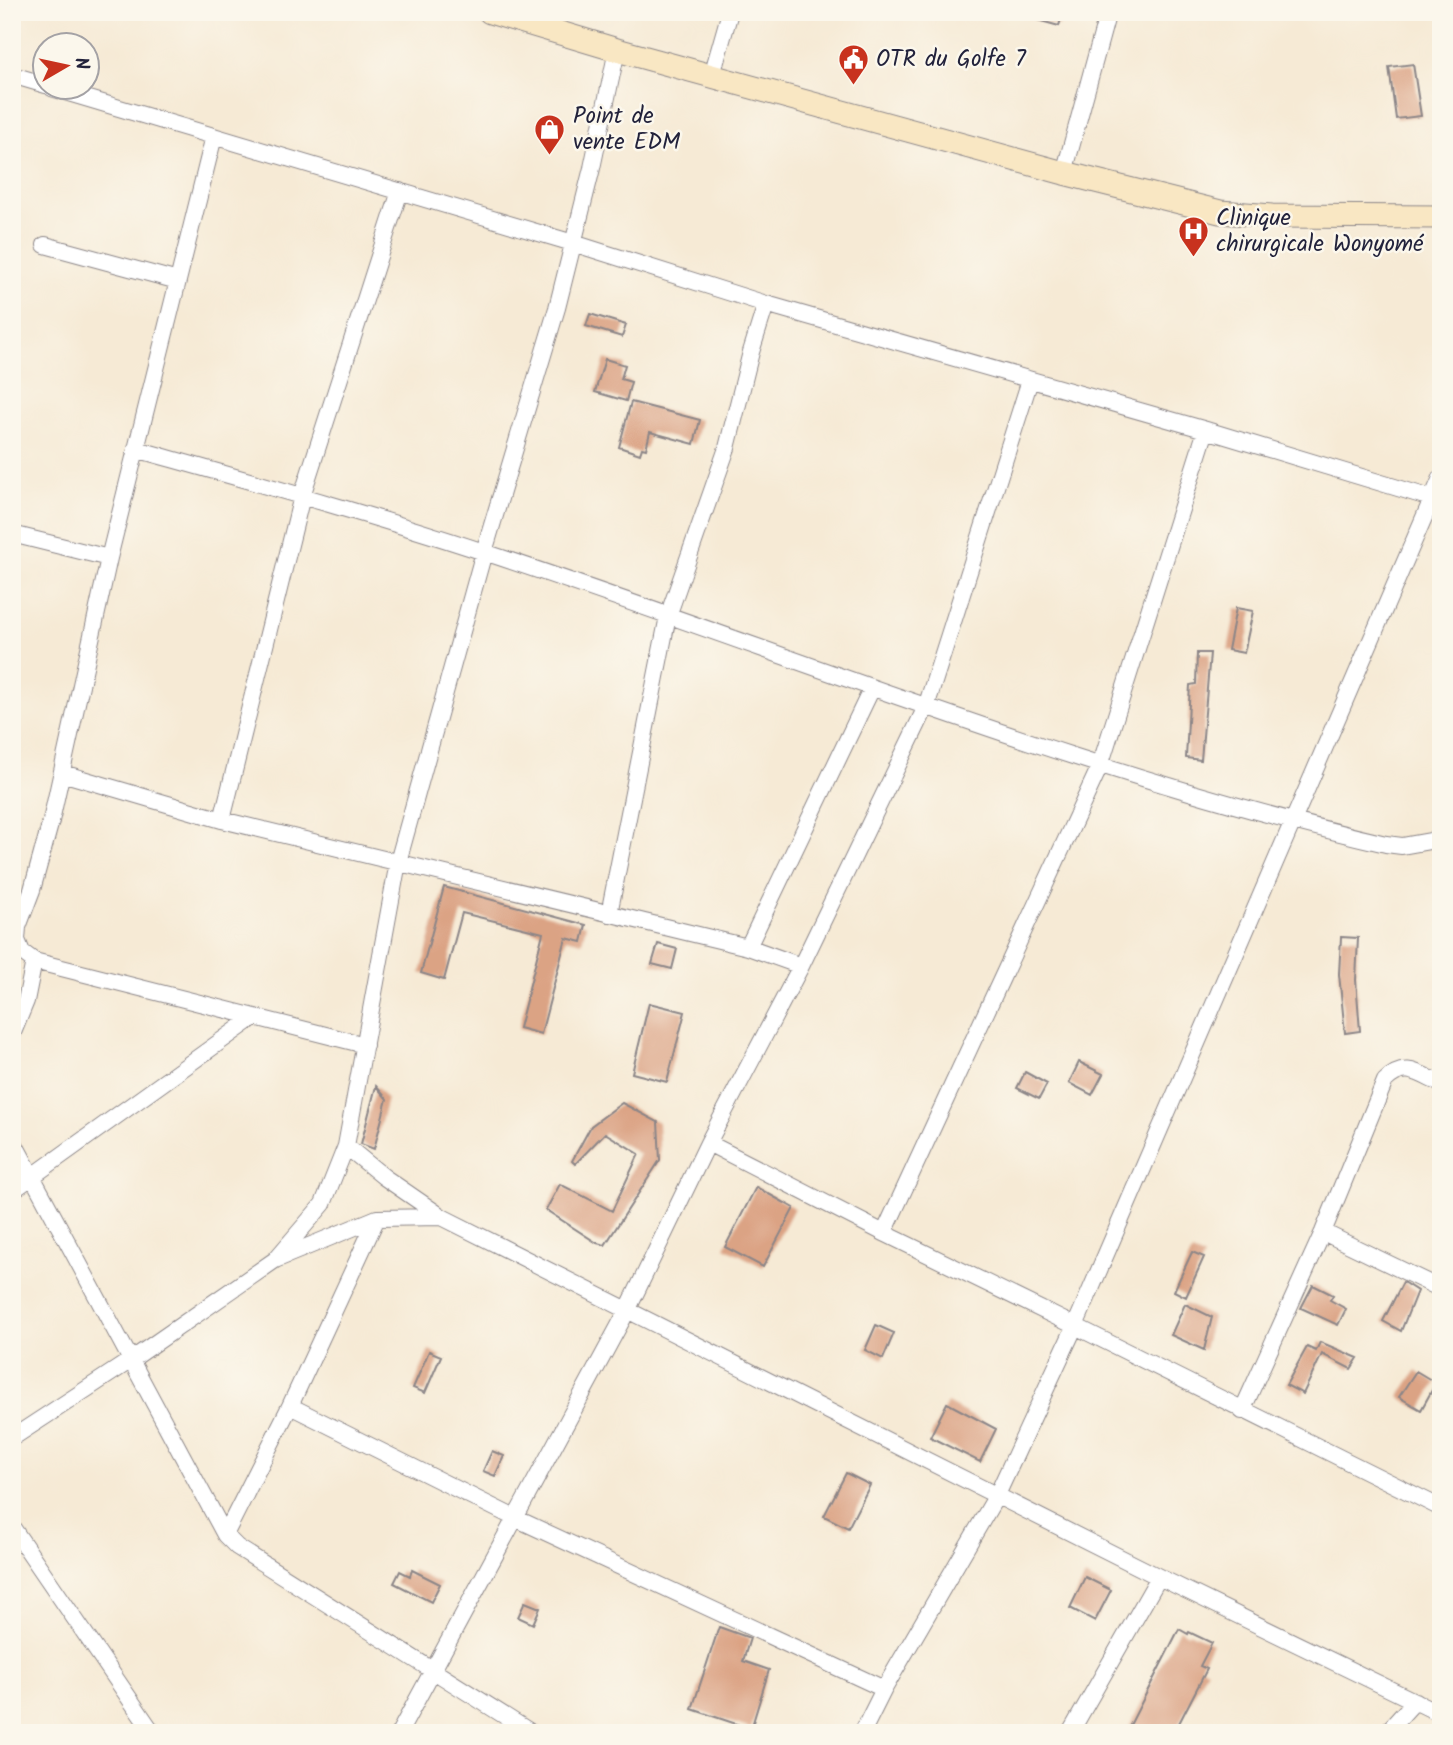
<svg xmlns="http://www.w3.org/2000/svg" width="1453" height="1745" font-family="Kalam,sans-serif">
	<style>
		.building { fill: #dba384 }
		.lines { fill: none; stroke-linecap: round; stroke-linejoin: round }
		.street-casing { stroke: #8c8688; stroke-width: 18 }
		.secondary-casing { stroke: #8c8688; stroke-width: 25 }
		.street { stroke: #fff; stroke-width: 16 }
		.secondary { stroke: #f9e7c3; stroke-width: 23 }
		.labels { text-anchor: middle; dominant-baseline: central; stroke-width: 5; stroke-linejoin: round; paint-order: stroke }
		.poi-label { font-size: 23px; fill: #22223b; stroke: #fbf7ec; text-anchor: start }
	</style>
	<rect width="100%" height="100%" fill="#fbf7ec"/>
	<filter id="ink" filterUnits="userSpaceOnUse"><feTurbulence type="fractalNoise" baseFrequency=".0143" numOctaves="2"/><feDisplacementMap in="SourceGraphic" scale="14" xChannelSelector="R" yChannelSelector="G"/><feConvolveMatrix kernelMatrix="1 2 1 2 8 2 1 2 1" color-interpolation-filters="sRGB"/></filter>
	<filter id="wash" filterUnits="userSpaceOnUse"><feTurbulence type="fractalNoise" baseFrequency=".00686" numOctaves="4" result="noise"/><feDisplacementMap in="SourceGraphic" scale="28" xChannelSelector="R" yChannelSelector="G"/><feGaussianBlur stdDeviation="1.57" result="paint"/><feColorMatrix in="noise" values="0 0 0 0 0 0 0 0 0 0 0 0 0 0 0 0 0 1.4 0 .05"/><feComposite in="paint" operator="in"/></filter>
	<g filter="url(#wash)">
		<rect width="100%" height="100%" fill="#f6ead5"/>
		<g id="blocks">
			<path class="building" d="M1023,12h40l-4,14 -36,-10z
				M1413,64l8,52 -25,3 -7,-52z
				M590,314l36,11 -4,12 -36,-11z
				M605,359l20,6 -4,14 10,3 -5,19 -31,-9z
				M631,402l69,18 -6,24 -44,-12 -4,17 -4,-1 -2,6 -21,-7z
				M1236,608l17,3 -9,42 -16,-3z
				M1197,653h13l-9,107 -15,-2 4,-73 6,-1z
				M444,887l142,38 -4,17 -16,-4 -25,96 -22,-6 24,-95 -81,-20 -18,67 -23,-7z
				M1341,937l17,1 -2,42 4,51 -15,2 -6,-59z
				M658,944l19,5 -5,20 -20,-5z
				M649,1003l36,9 -18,70 -35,-9z
				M1079,1062l24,12 -11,21 -23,-12z
				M1025,1072l22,12 -8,15 -22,-11z
				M376,1086l11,13 -13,50 -13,-5z
				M622,1103l36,19 2,38 -55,85 -8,-2 -51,-33 14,-26 52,27 27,-57 -34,-21 -30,31 -3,-3 19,-35z
				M756,1187l38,21 -31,59 -38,-20z
				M1192,1252l12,5 -18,40 -12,-6z
				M1403,1282l14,9 -16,40 -18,-10z
				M1313,1285l20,10 -3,5 16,9 -8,16 -37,-17z
				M1185,1304l27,13 -8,33 -33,-15z
				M876,1325l18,8 -11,26 -18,-9z
				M1320,1342l38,16 -7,11 -29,-15 -19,40 -17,-9 21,-38 9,4z
				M429,1351l12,5 -16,37 -12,-5z
				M1416,1371l20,12 -15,27 -22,-13z
				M947,1403l49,26 -16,33 -50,-25z
				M492,1451l12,5 -9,20 -12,-5z
				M846,1473l24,12 -22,43 -24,-12z
				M412,1570l28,14 -9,18 -37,-19 6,-12 10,5z
				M1085,1577l26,13 -16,31 -25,-13z
				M525,1602l15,6 -7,16 -15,-7z
				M719,1627l31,11 -7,23 26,9 -18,59 -59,-20z
				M1179,1629l9,5 1,-2 23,11 -12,23 7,3 -33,64h-48z"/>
		</g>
	</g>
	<g filter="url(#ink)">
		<use href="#blocks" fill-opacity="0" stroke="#8c8688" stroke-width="2"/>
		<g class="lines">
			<defs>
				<path id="street" d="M12,75l34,10
					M712,75l18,-63
					M52,88l521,155 193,61 440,126 225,68
					M214,136l-105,422 -58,263 -19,69 -14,37 -1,13 5,12 12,9 331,84
					M1064,173l44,-161
					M400,191l-98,305 -80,324 526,127 53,19
					M45,245l133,36
					M136,449c117,33 233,65 348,103 300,99 593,221 902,292l16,2 39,-7
					M12,534l97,24
					M62,773l160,47
					M609,914l59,-298 59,-168 24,-96 15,-48
					M748,947l124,-259
					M12,1035l14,-34 8,-40
					M12,1139l213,396 12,12 295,186
					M708,1143l176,90 191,93 366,182
					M346,1146l38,31 58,40 717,360 282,137
					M12,1191l241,-173
					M1323,1232l118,57
					M884,1233l216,-467 106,-336
					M275,1260l48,-56 23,-58 52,-284 86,-310 73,-244 35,-140 25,-118
					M290,1406l225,112 369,171
					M1242,1411l81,-179 62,-151c20,-20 34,-7 56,3
					M12,1438l119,-78 144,-100 102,-42 65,-1
					M12,1527l141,206
					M225,1535l65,-129 87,-188
					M399,1733l228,-422 81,-168 93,-177 125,-259 104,-327
					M862,1733l22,-44 113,-194 78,-169 366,-848
					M1070,1733l89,-156
					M1386,1733l29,-32"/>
				<path id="secondary" d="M490,12l127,38 447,123 156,39 52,4 169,1"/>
			</defs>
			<use href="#street" class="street-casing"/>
			<use href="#secondary" class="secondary-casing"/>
			<use href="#street" class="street"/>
			<use href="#secondary" class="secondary"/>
		</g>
	</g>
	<defs>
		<symbol id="civic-pin" viewBox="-11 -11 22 30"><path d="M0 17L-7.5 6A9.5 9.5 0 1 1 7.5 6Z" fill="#c8321e" stroke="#fbf7ec"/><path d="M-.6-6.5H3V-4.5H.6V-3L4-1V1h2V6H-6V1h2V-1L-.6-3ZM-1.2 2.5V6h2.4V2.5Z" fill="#fff"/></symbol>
		<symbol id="shop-pin" viewBox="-11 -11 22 30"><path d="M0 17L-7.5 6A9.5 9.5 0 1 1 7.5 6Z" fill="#c8321e" stroke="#fbf7ec"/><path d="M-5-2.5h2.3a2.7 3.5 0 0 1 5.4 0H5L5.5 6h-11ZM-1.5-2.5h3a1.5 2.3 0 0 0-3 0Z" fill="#fff"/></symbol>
		<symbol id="hospital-pin" viewBox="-11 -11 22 30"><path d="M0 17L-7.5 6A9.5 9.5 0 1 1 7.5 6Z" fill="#c8321e" stroke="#fbf7ec"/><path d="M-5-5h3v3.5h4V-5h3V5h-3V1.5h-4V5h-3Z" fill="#fff"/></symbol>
	</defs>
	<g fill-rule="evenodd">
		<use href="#civic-pin" x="836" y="42" width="35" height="47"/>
		<use href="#shop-pin" x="532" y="112" width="35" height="47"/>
		<use href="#hospital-pin" x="1176" y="214" width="35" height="47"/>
	</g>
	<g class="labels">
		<g class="poi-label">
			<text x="876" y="60">OTR du Golfe 7</text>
			<text x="573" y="117">Point de<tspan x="573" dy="26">vente EDM</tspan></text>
			<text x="1216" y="219">Clinique<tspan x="1216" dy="26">chirurgicale Wonyomé</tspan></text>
		</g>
	</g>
	<rect width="1453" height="1745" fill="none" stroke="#fbf7ec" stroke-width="42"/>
	<g transform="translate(66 66) rotate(81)"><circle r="33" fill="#fbf7ec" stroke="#a4a2a5" stroke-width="2"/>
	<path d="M0-5L12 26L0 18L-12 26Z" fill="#c8321e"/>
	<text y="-10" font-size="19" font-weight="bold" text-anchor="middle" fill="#22223b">N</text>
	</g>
</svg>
